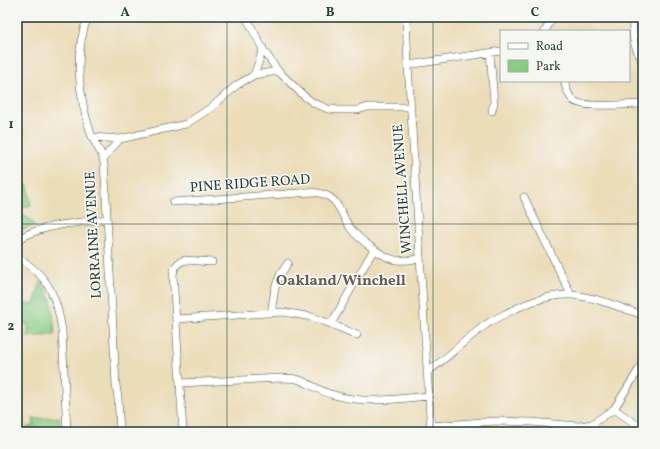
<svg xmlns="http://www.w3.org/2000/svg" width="660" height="449" font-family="Vollkorn,serif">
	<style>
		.green { fill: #8acc84; stroke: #54845c }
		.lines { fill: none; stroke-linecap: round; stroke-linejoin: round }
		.minor-casing { stroke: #3e5548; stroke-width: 8 }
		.minor { stroke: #fff; stroke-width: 7 }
		.grid { fill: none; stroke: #1f3d34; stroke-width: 1; stroke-opacity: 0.55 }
		.labels { text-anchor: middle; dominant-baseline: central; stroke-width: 3.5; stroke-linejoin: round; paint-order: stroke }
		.street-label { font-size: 14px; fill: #1f3d34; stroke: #f6f6f2 }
		.neighbourhood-label { font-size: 15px; font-weight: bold; fill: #616157; stroke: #f6f6f2 }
		.neatline { fill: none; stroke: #1f3d34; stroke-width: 1.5 }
		.grid-label { font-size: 13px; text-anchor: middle; font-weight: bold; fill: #1f3d34 }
	</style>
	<rect width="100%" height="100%" fill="#f6f6f2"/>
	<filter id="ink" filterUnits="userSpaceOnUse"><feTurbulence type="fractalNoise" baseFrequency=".025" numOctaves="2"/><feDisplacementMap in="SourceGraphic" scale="8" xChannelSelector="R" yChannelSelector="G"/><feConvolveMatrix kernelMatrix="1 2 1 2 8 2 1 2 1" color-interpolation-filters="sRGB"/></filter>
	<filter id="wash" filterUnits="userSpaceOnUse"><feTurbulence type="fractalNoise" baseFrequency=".012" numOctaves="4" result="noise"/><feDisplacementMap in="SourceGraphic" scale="16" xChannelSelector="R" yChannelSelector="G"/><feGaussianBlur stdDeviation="0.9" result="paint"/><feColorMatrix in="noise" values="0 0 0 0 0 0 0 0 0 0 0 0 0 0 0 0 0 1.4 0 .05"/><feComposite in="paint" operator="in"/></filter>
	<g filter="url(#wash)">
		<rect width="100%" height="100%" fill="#ecddb9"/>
		<path class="green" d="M28,185l3,20 -13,4 17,16 -18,7v-46z
			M41,281l7,12 4,11 3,31 -27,2v-13l-11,-1v-19h17z
			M59,417l2,15h-44l17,-7 -1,-6z"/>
	</g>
	<g filter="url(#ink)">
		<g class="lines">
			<defs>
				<path id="minor" d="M88,17c-15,36 -9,81 3,117 3,9 10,17 12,25 2,6 1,13 2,19l11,207 2,13 2,34
					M246,17l18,34 14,20 26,25 10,7 14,6 11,1h19l10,-3h43
					M406,17l2,48 23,367
					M632,17l2,25 3,8 6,13
					M545,31l8,-14
					M490,53l4,49 -2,9
					M408,65l93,-14
					M254,75l5,-14 4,-13
					M564,81c2,7 4,15 9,19 8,9 57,4 70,4
					M92,137l28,2
					M103,159l17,-20 66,-15 26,-17 25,-22 17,-10 24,-4
					M524,197l47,98
					M173,202l140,-10c27,3 25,19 38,37 7,9 33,30 45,31 8,1 16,0 24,-1
					M17,240c25,-16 61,-17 90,-21
					M17,255c7,7 15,12 22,19 15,15 20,37 23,57l5,101
					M271,313l4,-25 5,-13 8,-12
					M176,319l107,-7 29,5 19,7 26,11
					M331,324l43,-75
					M427,372c21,-14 38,-33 60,-48 4,-3 10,-6 16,-9 21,-11 44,-21 69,-20 24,2 48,13 71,20
					M180,383l102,-5c6,0 12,0 18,2 12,5 21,12 34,15 30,9 64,4 95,1
					M614,409l29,20
					M431,426l65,-5 35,1 48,4 13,-2 22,-15 29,-46
					M183,432l-10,-157c1,-8 4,-13 12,-15l27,2"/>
			</defs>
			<use href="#minor" class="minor-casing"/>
			<use href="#minor" class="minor"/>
		</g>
	</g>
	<path class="grid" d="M227,17v415M433,17v415M17,224h626"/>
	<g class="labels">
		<g class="street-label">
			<text transform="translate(250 184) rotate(-4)">PINE RIDGE ROAD</text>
			<text transform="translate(403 189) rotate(-94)">WINCHELL AVENUE</text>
			<text transform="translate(94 235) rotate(-93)">LORRAINE AVENUE</text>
		</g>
		<g class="neighbourhood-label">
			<text x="341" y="281">Oakland/Winchell</text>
		</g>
	</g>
	<rect width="660" height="449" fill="none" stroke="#f6f6f2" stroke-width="44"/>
	<rect x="500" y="30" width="130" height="52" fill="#f6f6f2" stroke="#a0aca6"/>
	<rect x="508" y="43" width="20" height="6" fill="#ffffff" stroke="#a0aca6"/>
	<text x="536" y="50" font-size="12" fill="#1f3d34">Road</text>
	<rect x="508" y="60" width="20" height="12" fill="#8acc84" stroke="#a0aca6"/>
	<text x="536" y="70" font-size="12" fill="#1f3d34">Park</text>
	<rect x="22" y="22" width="616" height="405" class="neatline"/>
	<g class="grid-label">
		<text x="125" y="16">A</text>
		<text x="330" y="16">B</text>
		<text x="535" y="16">C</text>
		<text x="11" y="128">1</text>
		<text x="11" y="330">2</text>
	</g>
</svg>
